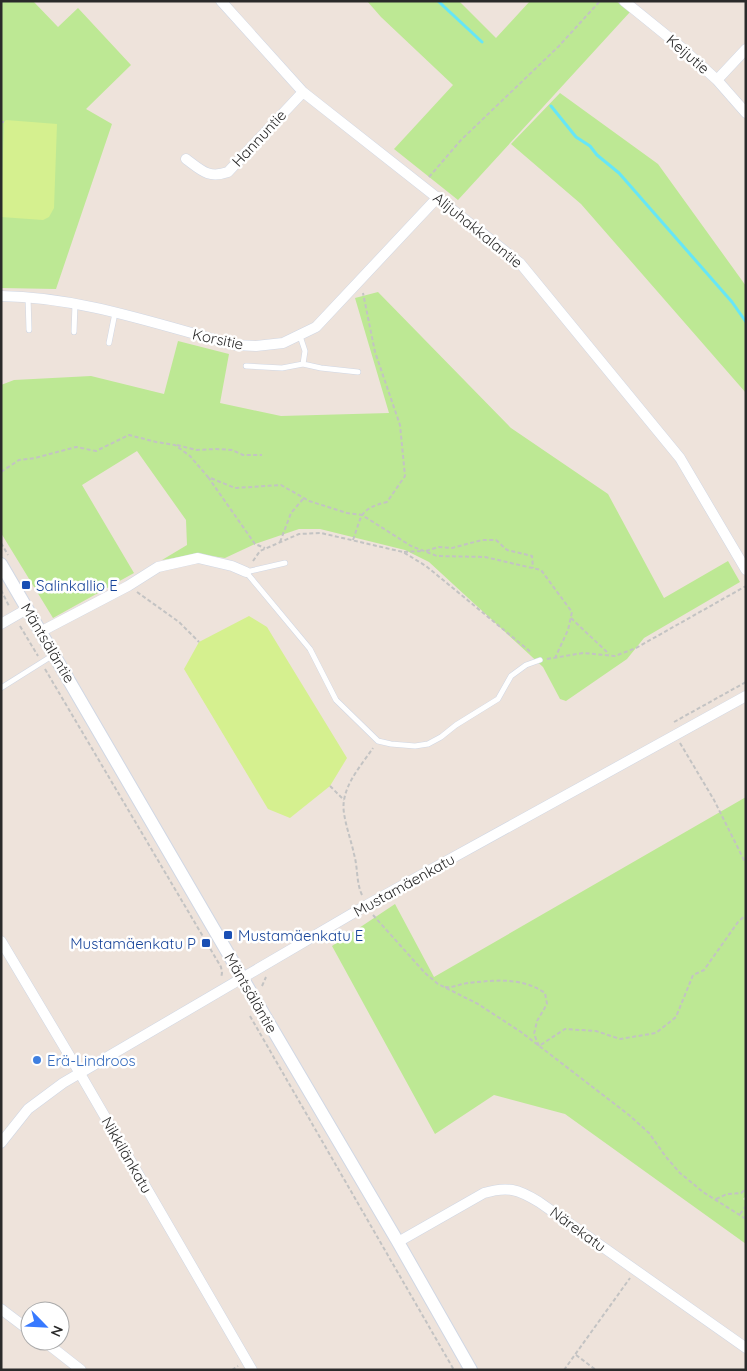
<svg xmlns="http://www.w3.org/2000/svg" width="747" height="1371" font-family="Quicksand,sans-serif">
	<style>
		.green { fill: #bde894 }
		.pitch { fill: #d5f08f }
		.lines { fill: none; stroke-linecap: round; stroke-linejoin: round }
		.stream { stroke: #66e6f7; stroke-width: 3 }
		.service-casing { stroke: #d0d7e4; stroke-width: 6 }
		.minor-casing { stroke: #d0d7e4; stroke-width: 11 }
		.tertiary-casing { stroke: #d0d7e4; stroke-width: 14 }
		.path { stroke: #c3c3c3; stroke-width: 2; stroke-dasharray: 4 2.5; stroke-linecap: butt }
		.service { stroke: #fff; stroke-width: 5 }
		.minor { stroke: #fff; stroke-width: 10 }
		.tertiary { stroke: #fff; stroke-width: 12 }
		.transit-dot { fill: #1a4fb4; stroke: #fff; stroke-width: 2 }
		.shop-dot { fill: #3f7fe0; stroke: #fff; stroke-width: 2 }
		.labels { text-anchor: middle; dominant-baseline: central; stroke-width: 5; stroke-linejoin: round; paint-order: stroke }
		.street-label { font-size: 15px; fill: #2a2a2a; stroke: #fff }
		.transit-label { font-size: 15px; fill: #164399; stroke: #fff; text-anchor: start }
		.shop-label { font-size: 15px; fill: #366cbe; stroke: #fff; text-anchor: start }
	</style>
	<rect width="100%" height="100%" fill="#eee3db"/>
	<path class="green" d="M1,1h32l25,26 20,-19 53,57 -45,44 26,15 -56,165 -55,-1z
		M367,1h92l37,37 34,-37h86l14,11 -172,188 -64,-51 59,-64 -72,-68z
		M560,93l98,71 88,122v107l-165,-189 -70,-60z
		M378,292l133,136 97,66 56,104 64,-37 12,21 -96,56 -17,21 -61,42 -6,-2 -17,-32 -114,-105 -24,-12 -85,-21h-21l-44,15 -30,14 -27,-4 -36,6 25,-15 -1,-25 -49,-69 -55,34 52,88 -81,45 -52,-85v-148l13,-5 77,-4 73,18 14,-53 51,13 -9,49 61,13 108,-3 -34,-115z
		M746,797v399l-3,3 3,2v43l-181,-130 -71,-19 -59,39 -103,-188 63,-42 39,73z"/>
	<path class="pitch" d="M6,120l51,4 -3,84 -5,9 -6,3 -42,-3 3,-95z
		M249,616l18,11 80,131 -17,28 -40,32 -22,-9 -84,-140 15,-27z"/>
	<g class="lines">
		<path class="stream" d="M438,1l44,41
			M551,106l25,31 14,9 7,9 22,18 113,129 14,20"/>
		<defs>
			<path id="service" d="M28,297l1,33
				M74,332l1,-28
				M300,336l5,15 -2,13
				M109,343l6,-30
				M246,366l36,2 21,-4 18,4 37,4
				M285,563l-39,9 64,77 26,51 42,41 13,3 24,2 13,-2 13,-7 15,-12 42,-26 13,-23 15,-11 14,-5
				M1,688l54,-34"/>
			<path id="minor" d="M221,1l82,91 217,171 160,195 66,112
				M624,1l58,47 35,32 29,33
				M717,80l29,-31
				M186,159c15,11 22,20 42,13l75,-80
				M1,296c80,1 158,29 234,49l21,1 27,-3 33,-16 122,-130
				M1,624l26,-15
				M42,631l86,-45 30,-19 40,-9 34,8 14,6
				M1,941l74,124 177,305
				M1,1143l27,-34 35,-26 304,-178 379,-209
				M398,1242l86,-49c23,-7 34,-4 55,9l207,146
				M1,1309l29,22
				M44,1341l37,29"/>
			<path id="tertiary" d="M1,564l242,415 155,263 73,128"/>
		</defs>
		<use href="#service" class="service-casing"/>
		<use href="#minor" class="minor-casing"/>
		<use href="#tertiary" class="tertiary-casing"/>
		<path class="path" d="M1,122h3
			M429,177l32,-37 98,-94 41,-45
			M177,445l19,5 20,-1 16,1 11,5h19
			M1,472l18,-12 16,-2 41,-11 20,4 33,-16 27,7 19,3 15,11 18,21 27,11 46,-3 28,16 38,12 15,2 49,31 26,10 48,1 56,13 31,42 -4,18 -13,28
			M208,477l47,67 10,4
			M353,540c9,-25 6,-31 34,-38l18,-26 -5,-51 -25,-73 -12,-59
			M280,542l11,-29 12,-14
			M1,543l7,12
			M426,551l12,-4 14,1 30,-8h14l11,10 25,6 1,12
			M404,552l17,-1
			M253,561l7,-10 39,-17 22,-1 82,19 23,14 106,87
			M1,590l8,16
			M137,592l42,30 20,20
			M571,618l38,36
			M20,626l18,30
			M547,659l36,-6 32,3 21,-8 110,-62
			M45,669l176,298 1,6 -1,5
			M674,722l72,-40
			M680,743l34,57 32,64
			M330,786l14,14
			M362,895c-6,-13 -4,-27 -8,-41 -3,-14 -8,-27 -10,-41 -4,-24 16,-46 29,-65
			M373,915l52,58 13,11 40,20 43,28 108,83 20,18 17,24 14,16 23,19 43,27
			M262,986l4,-9
			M445,987c9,1 14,-3 23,-4 27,-3 54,-6 77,10l2,11 -10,17 -3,13 5,12 26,-17 31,2 24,8 36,-6 20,-16 17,-42 11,-5 34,-48 8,-7
			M250,1016l204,354
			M716,1199l11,-5 14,-1 5,-4
			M740,1214l6,-8
			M576,1355l20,15
			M232,1370l6,-4
			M564,1370l66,-92"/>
		<use href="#service" class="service"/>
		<use href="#minor" class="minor"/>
		<use href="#tertiary" class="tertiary"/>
	</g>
	<g class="transit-dot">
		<rect x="21" y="580" width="10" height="10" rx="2.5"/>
		<rect x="223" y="930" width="10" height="10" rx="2.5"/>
		<rect x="201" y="938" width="10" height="10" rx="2.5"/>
	</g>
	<circle class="shop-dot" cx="37" cy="1060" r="5"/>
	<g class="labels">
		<g class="street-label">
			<text transform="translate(688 54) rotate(41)">Keijutie</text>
			<text transform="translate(259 138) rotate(-47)">Hannuntie</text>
			<text transform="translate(478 230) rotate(39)">Alijuhakkalantie</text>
			<text transform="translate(218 339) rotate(12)">Korsitie</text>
			<text transform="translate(48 643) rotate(59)">Mäntsäläntie</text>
			<text transform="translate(404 885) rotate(-29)">Mustamäenkatu</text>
			<text transform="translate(251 993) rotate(60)">Mäntsäläntie</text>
			<text transform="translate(127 1155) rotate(60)">Nikkilänkatu</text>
			<text transform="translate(578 1229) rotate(36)">Närekatu</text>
		</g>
		<g class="transit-label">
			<text x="36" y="585">Salinkallio E</text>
			<text x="238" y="935">Mustamäenkatu E</text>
			<text x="196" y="943" text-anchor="end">Mustamäenkatu P</text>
		</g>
		<g class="shop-label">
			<text x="47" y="1060">Erä-Lindroos</text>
		</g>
	</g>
	<rect width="747" height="1371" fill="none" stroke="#2a2a2a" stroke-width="5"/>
	<g transform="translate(45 1326) rotate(114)"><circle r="24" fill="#ffffff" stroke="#aaaaaa"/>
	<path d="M0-4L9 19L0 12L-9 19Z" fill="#3779ff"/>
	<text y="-8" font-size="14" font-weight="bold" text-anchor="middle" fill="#2a2a2a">N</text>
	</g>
</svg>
